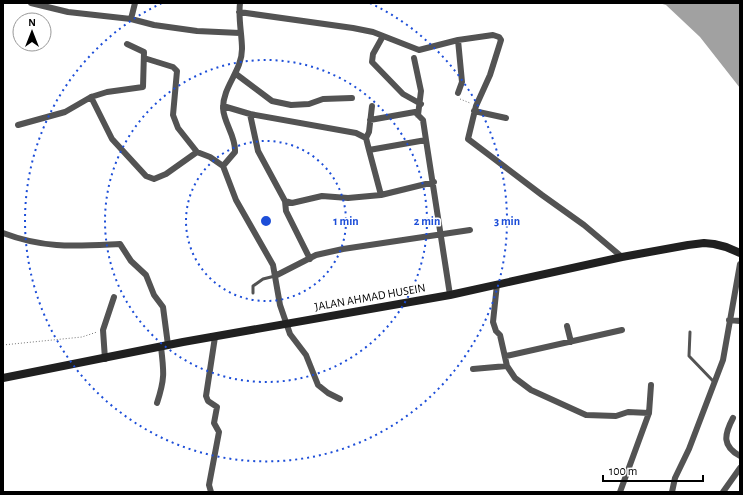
<svg xmlns="http://www.w3.org/2000/svg" width="743" height="495" font-family="'Alegreya Sans',sans-serif">
	<style>
		.water { fill: #a1a1a1 }
		.lines { fill: none; stroke-linecap: round; stroke-linejoin: round }
		.path { stroke: #757575; stroke-width: 1; stroke-dasharray: 1 2; stroke-linecap: butt }
		.service { stroke: #535353; stroke-width: 3 }
		.minor { stroke: #535353; stroke-width: 6 }
		.secondary { stroke: #202020; stroke-width: 8 }
		.ring { fill: none; stroke: #1d4ed8; stroke-width: 2; stroke-dasharray: 2 4 }
		.labels { text-anchor: middle; dominant-baseline: central; stroke-width: 3; stroke-linejoin: round; paint-order: stroke }
		.street-label { font-size: 12px; fill: #000; stroke: #fff }
		.centre { fill: #1d4ed8; stroke: #fff; stroke-width: 2 }
		.ring-label { font-size: 12px; text-anchor: middle; font-weight: bold; fill: #1d4ed8; stroke: #fff; stroke-width: 3; stroke-linejoin: round; paint-order: stroke }
	</style>
	<rect width="100%" height="100%" fill="#fff"/>
	<path class="water" d="M659,3h81v85l-40,-51 -34,-32z"/>
	<g class="lines">
		<path class="path" d="M460,99l10,4
			M3,345l79,-8 15,-5"/>
		<path class="service" d="M253,293v-7l10,-7 12,-3
			M690,332l-1,24 25,26"/>
		<path class="minor" d="M31,3l37,9 63,7 23,6 43,6 43,2
			M239,12l114,16 20,4 46,18 39,-10 35,-5 6,2 2,3 -11,35 -14,31 -8,33 74,56 42,30 38,32
			M131,19l4,-16
			M383,36l-10,18 -1,8 31,32 18,10
			M458,40l4,42 -4,11
			M144,58l29,9 4,4 -4,44 5,13 19,24
			M414,58l7,33 -3,24
			M236,74l36,27 19,4 18,-1 14,-5 29,-1
			M91,97l21,42 34,37 8,3 12,-5 31,-22 13,5 13,9 13,34 37,65 7,40 10,29 16,21 12,30 10,8 12,6
			M223,106l27,8 8,37 27,50 7,2 30,-7 26,2 33,-3 53,-13
			M474,111l32,7
			M250,114l106,19 10,5 3,12 57,-10 24,155
			M370,120l45,-8 8,8 3,20
			M18,125l47,-13 26,-15 16,-5 36,-5 1,-35 -17,-8
			M366,138l3,-6 3,-26
			M369,150l12,45
			M223,166l12,-14c1,-16 -11,-28 -12,-44 0,-22 19,-37 19,-59 0,-15 -4,-30 -2,-46
			M285,201l1,10 24,48
			M3,233c42,16 73,13 117,11l11,17 15,14 8,20 9,12 5,38
			M275,276l41,-21 27,-6 127,-19
			M497,284l-4,38 3,9 4,4 7,31 8,12 16,12 55,25 30,1 12,-4 21,1
			M729,320l11,1
			M567,326l4,16
			M506,356l116,-26
			M105,359l-2,-29 11,-33
			M473,369l34,-3
			M157,403c8,-24 7,-31 4,-56
			M733,418c-9,17 -11,28 7,38
			M211,492l-2,-7 10,-53 -5,-9 3,-16 -9,-6 -2,-5 9,-59
			M620,492l29,-79 2,-28
			M672,492l3,-14 14,-29 34,-89 17,-96
			M723,492l17,-24"/>
		<path class="secondary" d="M3,378l180,-36 267,-47 172,-38 66,-12 16,-2 10,1 12,3 14,6"/>
	</g>
	<g class="ring">
		<circle cx="266" cy="221" r="80"/>
		<circle cx="266" cy="221" r="161"/>
		<path d="M370 3A241 241 0 1 1 162 3"/>
	</g>
	<g class="labels">
		<g class="street-label">
			<text transform="translate(370 297) rotate(-10)">JALAN AHMAD HUSEIN</text>
		</g>
	</g>
	<circle cx="266" cy="221" r="6" class="centre"/>
	<g class="ring-label">
		<text x="346" y="225">1 min</text>
		<text x="427" y="225">2 min</text>
		<text x="507" y="225">3 min</text>
	</g>
	<rect width="743" height="495" fill="none" stroke="#000000" stroke-width="8"/>
	<g transform="translate(32 32)"><circle r="19" fill="#ffffff" stroke="#999999"/>
	<path d="M0-3L7 15L0 10L-7 15Z" fill="#000000"/>
	<text y="-6" font-size="11" font-weight="bold" text-anchor="middle" fill="#000000">N</text>
	</g>
	<path d="M603 475v6h100v-6" fill="none" stroke="#000000" stroke-width="2"/>
	<text x="609" y="475" font-size="12" fill="#000000" stroke="#ffffff" stroke-width="3" paint-order="stroke">100 m</text>
</svg>
